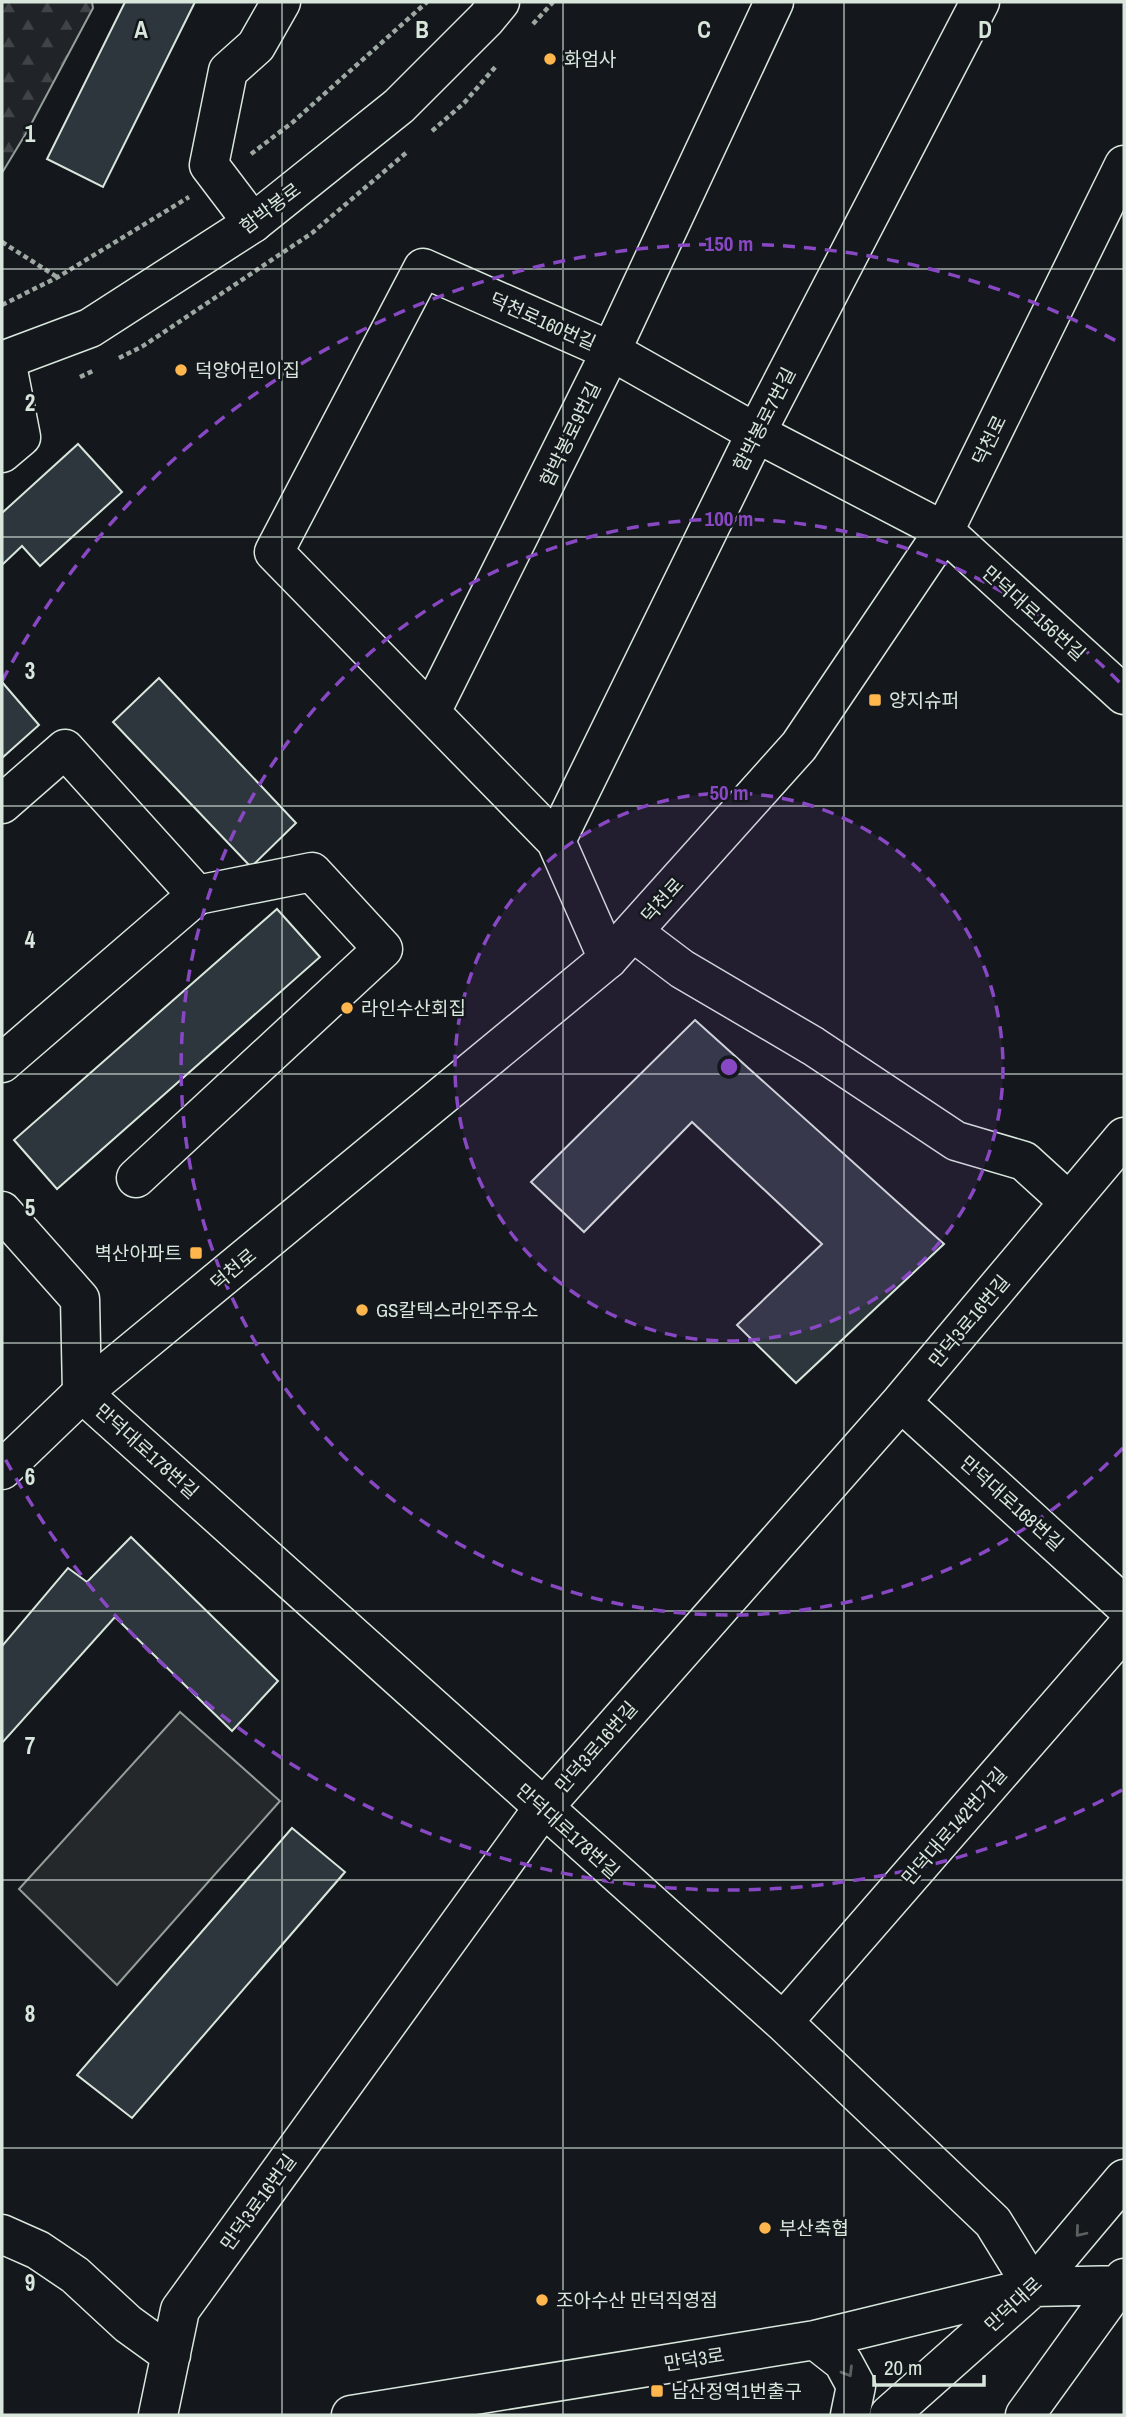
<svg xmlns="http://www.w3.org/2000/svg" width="1126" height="2417" font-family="'Archivo Narrow','Noto Sans KR',sans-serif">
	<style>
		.forest { fill: url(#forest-firs); stroke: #939e99; stroke-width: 2 }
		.parking { fill: #24282b; stroke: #939e99; stroke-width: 2 }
		.building { fill: #2c363c; stroke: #d8e6dc; stroke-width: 2 }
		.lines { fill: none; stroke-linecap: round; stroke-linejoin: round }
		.minor-casing { stroke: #d8e6dc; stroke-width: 41 }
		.major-casing { stroke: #d8e6dc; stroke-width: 41 }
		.path { stroke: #9da8a2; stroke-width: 4.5; stroke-dasharray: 5 3.5; stroke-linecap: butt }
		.minor { stroke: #14181c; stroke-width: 38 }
		.major { stroke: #14181c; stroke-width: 38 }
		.oneway { stroke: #59605f }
		.grid { fill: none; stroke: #d8e6dc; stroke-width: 2; stroke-opacity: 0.55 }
		.ring { fill: none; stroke: #8948c3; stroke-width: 3.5; stroke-dasharray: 12 9 }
		.poi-dot { fill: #ffb74d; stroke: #14181c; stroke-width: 2.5 }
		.labels { text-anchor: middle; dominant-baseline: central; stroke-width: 5; stroke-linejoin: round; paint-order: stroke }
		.poi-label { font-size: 19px; fill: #d8e6dc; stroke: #14181c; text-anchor: start }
		.street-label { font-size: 19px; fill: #d8e6dc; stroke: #14181c }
		.grid-label { font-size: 23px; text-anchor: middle; font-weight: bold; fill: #d8e6dc; stroke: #14181c; stroke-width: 5; stroke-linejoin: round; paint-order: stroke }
		.centre { fill: #8948c3; stroke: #14181c; stroke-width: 3.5 }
		.ring-label { font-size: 21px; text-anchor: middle; font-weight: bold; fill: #8948c3; stroke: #14181c; stroke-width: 5; stroke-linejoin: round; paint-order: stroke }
	</style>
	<defs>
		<pattern id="forest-firs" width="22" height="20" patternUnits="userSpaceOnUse" patternTransform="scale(1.75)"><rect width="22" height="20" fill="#202428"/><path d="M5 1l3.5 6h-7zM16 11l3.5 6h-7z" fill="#404447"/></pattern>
	</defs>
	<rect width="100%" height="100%" fill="#14181c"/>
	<path class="forest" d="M2,2h90l1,6 -65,122 -26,43z"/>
	<path class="parking" d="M180,1712l100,89 -163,184 -98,-96z"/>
	<path class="building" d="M125,2h70l-92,185 -56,-28z
		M78,444l44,48 -82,74 -18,-20 -20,19v-52z
		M159,678l137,145 -45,44 -138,-145z
		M2,682l37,43 -37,33z
		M277,909l43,48 -263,232 -43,-49z
		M695,1020l249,224 -148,139 -59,-58 85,-81 -130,-122 -108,110 -53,-50z
		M131,1537l147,144 -46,50 -117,-114 -113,126v-97l66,-78 19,14z
		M292,1828l53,44 -213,246 -55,-43z"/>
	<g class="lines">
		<defs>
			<path id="minor" d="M253,223l-44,-58 19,-94 28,-25 25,-44
				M2,453l19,-16 -15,-77
				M431,712l180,-361 163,-349
				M2,804l63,-55 132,146
				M556,841l200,-408 224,-431
				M633,932l49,37 131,77 143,95 68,20 45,41
				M608,959l-52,-118 -282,-289 149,-284 188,83 145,82 188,98 180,164
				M2,1063l195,-168 115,-23 71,77 -247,229
				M2,1211l78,88 2,94 701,629 210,200 40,65
				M901,1402l223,203
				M783,2022l341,-392
				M2,2234l36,16 37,25 53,49 43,31
				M158,2415l22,-105 363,-502 358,-406 223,-265"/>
			<path id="major" d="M2,361l88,-33 163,-105 146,-117 87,-87 14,-17
				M2,1470l80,-77 526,-434 191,-213 145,-215 180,-366
				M815,2340l28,22 13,24 -6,29
				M351,2415l464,-75 218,-53 91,-2
				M889,2415l144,-128 91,-108
				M1025,2415l99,-137"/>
		</defs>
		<use href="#minor" class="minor-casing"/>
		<use href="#major" class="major-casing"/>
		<path class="path" d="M533,24l20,-22
			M432,131l32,-28 33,-38
			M251,154l42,-32 134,-120
			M2,242l55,35
			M2,305l56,-28 131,-80
			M119,358l24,-12 169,-113 95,-81
			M80,377l15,-7"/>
		<use href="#minor" class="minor"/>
		<use href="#major" class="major"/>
	</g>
	<defs><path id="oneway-chevron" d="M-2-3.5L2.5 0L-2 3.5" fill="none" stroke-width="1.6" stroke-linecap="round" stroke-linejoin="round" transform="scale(1.75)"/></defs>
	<g class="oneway">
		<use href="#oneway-chevron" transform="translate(1080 2232) rotate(130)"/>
		<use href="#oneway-chevron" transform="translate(848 2372) rotate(59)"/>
	</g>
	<path class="grid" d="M282,2v2413M563,2v2413M844,2v2413M2,269h1122M2,537h1122M2,806h1122M2,1074h1122M2,1343h1122M2,1611h1122M2,1880h1122M2,2148h1122"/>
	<circle cx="729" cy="1067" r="274" fill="#8948c3" fill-opacity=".12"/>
	<g class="ring">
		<circle cx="729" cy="1067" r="274"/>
		<path d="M1123 1448A548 548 0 1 1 1123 686"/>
		<path d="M1122 1790A823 823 0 0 1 2 1453M2 681A823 823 0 0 1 1122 344"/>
	</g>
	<g class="poi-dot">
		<circle cx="550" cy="59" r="7"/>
		<circle cx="181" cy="370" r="7"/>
		<rect x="868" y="693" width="14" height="14" rx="3.5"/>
		<circle cx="347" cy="1008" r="7"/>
		<rect x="189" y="1246" width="14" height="14" rx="3.5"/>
		<circle cx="362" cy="1310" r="7"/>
		<circle cx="765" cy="2228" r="7"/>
		<circle cx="542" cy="2300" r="7"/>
		<rect x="650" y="2384" width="14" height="14" rx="3.5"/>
	</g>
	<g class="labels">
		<g class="poi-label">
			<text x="564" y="59">화엄사</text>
			<text x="195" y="370">덕양어린이집</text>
			<text x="889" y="700">양지슈퍼</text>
			<text x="361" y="1008">라인수산회집</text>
			<text x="182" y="1253" text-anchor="end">벽산아파트</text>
			<text x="376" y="1310">GS칼텍스라인주유소</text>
			<text x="779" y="2228">부산축협</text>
			<text x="556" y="2300">조아수산 만덕직영점</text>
			<text x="671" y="2391">남산정역1번출구</text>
		</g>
		<g class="street-label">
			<text transform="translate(270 208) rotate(-37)">함박봉로</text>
			<text transform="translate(543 321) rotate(24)">덕천로160번길</text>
			<text transform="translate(764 419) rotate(-63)">함박봉로7번길</text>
			<text transform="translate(570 434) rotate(-64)">함박봉로9번길</text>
			<text transform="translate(989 440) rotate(-64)">덕천로</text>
			<text transform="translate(1034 613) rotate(42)">만덕대로156번길</text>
			<text transform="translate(662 900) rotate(-48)">덕천로</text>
			<text transform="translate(233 1269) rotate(-40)">덕천로</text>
			<text transform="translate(969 1321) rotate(-50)">만덕3로16번길</text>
			<text transform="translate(147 1451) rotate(42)">만덕대로178번길</text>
			<text transform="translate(1012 1503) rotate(42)">만덕대로168번길</text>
			<text transform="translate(596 1747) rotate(-49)">만덕3로16번길</text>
			<text transform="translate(954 1826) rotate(-49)">만덕대로142번가길</text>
			<text transform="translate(568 1831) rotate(42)">만덕대로178번길</text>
			<text transform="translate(258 2202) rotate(-54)">만덕3로16번길</text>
			<text transform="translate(1013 2304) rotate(-43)">만덕대로</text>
			<text transform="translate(694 2359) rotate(-9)">만덕3로</text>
		</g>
	</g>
	<g class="grid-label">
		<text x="141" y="38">A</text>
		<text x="422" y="38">B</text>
		<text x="704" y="38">C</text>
		<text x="985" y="38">D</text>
		<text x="30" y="142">1</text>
		<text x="30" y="411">2</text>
		<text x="30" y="679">3</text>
		<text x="30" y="948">4</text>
		<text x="30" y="1216">5</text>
		<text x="30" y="1485">6</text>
		<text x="30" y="1754">7</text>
		<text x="30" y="2022">8</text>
		<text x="30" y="2291">9</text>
	</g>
	<circle cx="729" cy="1067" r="10" class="centre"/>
	<g class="ring-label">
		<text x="729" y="251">150 m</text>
		<text x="729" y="526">100 m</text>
		<text x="729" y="800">50 m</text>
	</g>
	<rect width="1126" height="2417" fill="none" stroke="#d8e6dc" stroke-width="7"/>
	<path d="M874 2375v10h110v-10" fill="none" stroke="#d8e6dc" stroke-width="3.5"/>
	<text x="884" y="2375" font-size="21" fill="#d8e6dc" stroke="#14181c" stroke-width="5" paint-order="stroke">20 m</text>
</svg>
